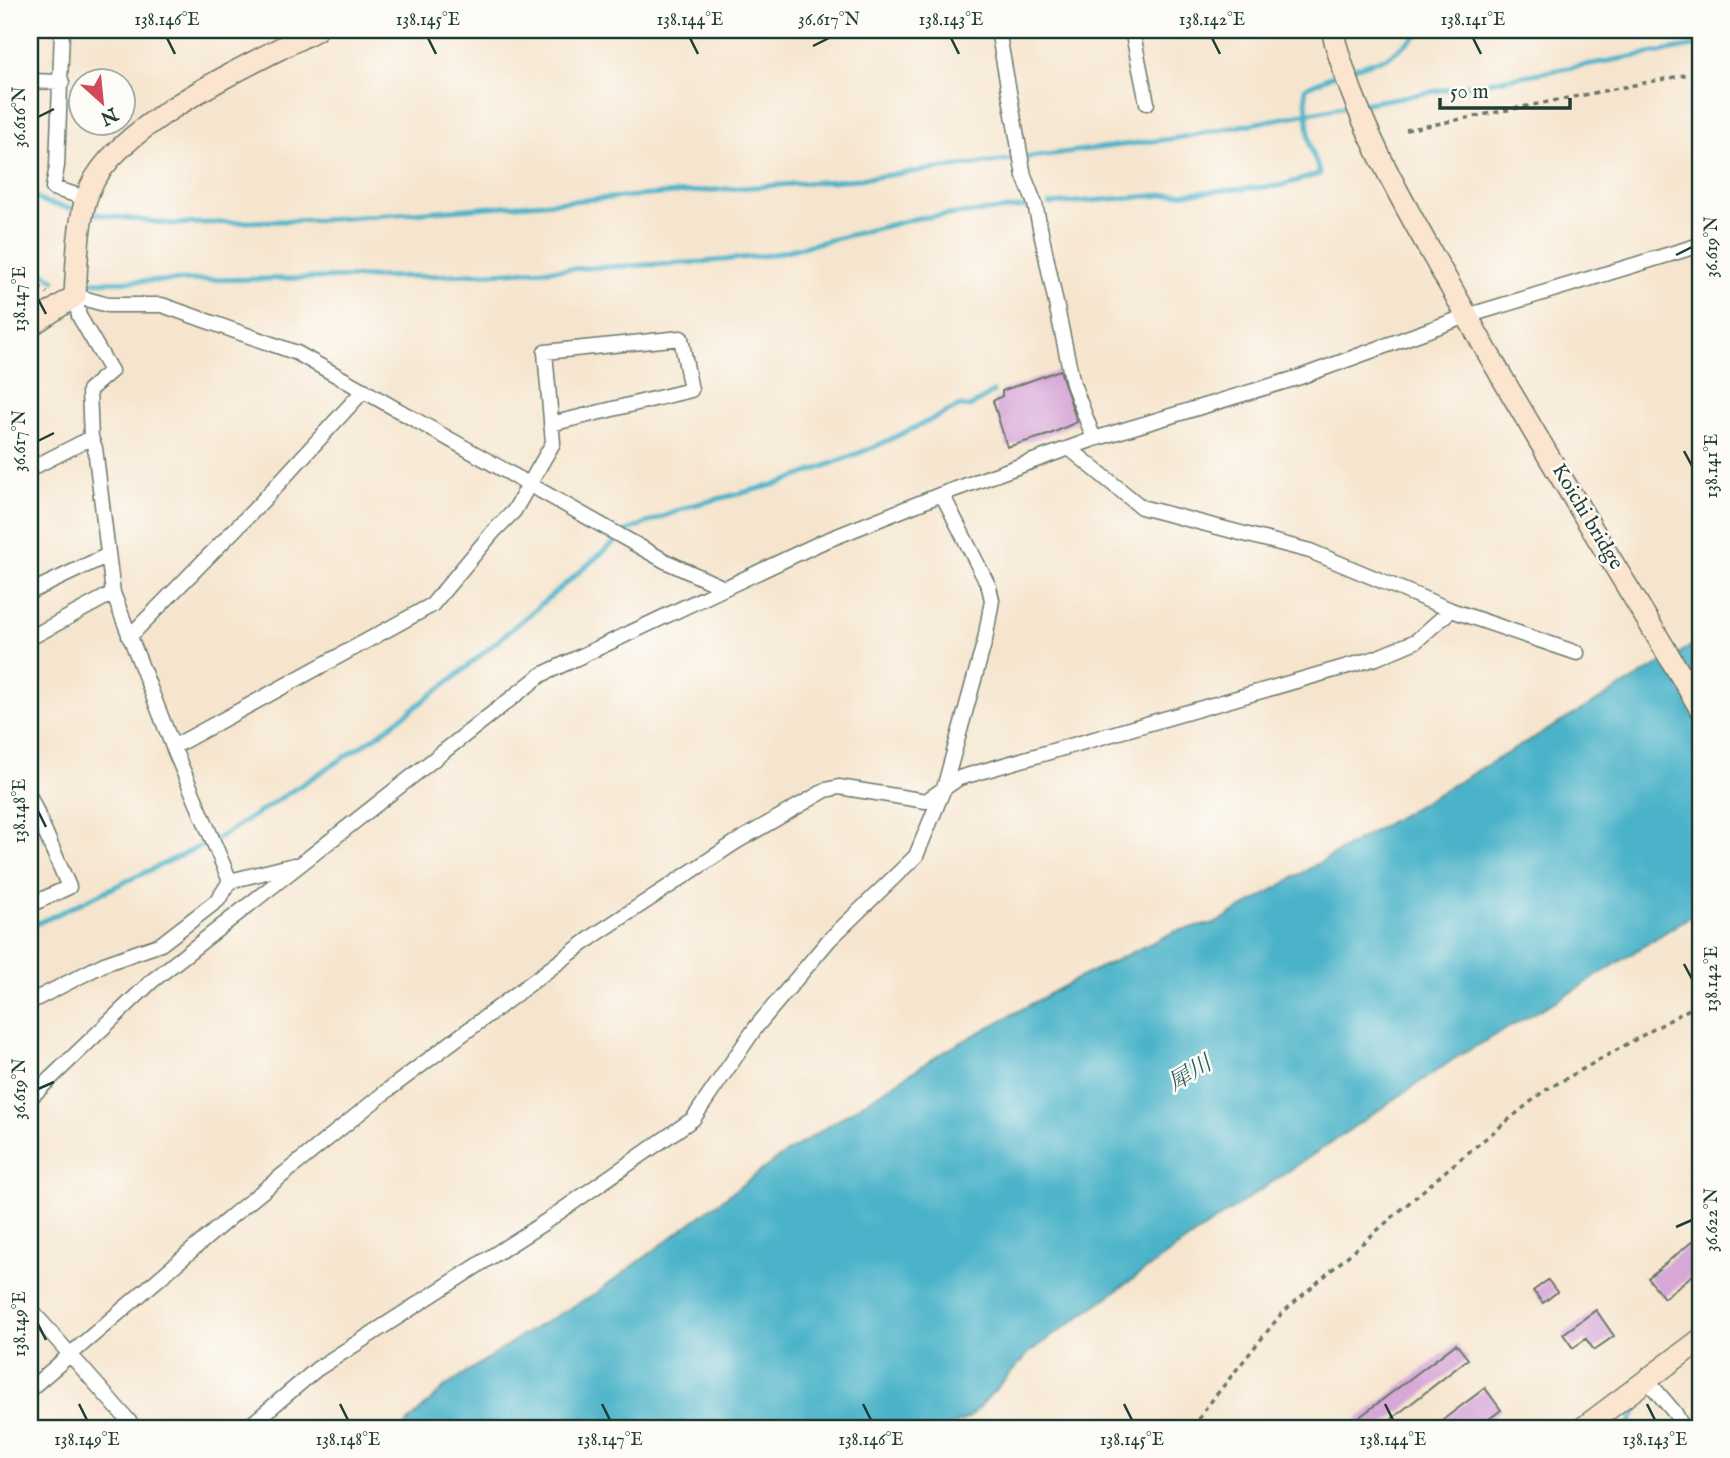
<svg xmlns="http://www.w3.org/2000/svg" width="1730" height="1458" font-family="'IM FELL English','Noto Serif JP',serif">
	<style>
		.water { fill: #4bb3c9; stroke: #35787e; stroke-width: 2 }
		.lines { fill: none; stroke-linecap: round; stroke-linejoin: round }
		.stream { stroke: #4bb3c9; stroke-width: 5 }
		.building { fill: #d7a7d8 }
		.street-casing { stroke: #6a786a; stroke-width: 17 }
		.secondary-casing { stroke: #6a786a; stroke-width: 24 }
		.path { stroke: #6a786a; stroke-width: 3.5; stroke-dasharray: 5 5; stroke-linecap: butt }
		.street { stroke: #fff; stroke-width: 14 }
		.secondary { stroke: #fce5cf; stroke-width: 21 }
		.ticks { fill: none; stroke: #1f3d34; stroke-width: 2.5 }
		.labels { text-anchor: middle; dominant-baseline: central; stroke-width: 5; stroke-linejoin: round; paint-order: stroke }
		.street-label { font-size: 21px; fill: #1f3d34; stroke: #fdfcf7 }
		.water-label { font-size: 23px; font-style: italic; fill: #2c6061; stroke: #fdfcf7 }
		.neatline { fill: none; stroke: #1f3d34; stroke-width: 2.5 }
		.ticks-label { font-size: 18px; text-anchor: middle; fill: #1f3d34 }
	</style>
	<rect width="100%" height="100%" fill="#fdfcf7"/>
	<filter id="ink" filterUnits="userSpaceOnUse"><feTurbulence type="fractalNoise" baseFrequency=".0143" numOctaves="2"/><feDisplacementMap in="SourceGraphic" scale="14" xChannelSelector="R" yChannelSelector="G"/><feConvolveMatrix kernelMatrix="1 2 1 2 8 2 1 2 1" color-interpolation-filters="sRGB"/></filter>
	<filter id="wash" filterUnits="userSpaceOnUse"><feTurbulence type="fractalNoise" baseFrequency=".00686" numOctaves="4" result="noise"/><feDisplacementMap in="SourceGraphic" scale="28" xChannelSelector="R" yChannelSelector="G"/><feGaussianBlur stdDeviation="1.57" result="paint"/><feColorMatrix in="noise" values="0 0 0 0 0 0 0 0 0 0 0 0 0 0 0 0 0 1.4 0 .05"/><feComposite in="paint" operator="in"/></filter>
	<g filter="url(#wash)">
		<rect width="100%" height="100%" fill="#f6e5ce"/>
		<path class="water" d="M1700,641v269l-125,80 -118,67 -248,168 -179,127 -60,65 -23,11h-545l43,-41 76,-51 77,-44 179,-133 168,-108 134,-73 97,-47 40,-8z"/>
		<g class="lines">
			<path class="stream" d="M1348,70l40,-13 36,-27
				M1362,104l338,-59
				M30,193l13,9 37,9
				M1049,204l230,-18 41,-12 -10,-28 -5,-58 34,-15
				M89,213l81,11 150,-4 539,-41 318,-41 175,-33
				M30,263l25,18
				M85,282l344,-6 274,-14 67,-7 148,-37 110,-11
				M30,927l192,-91 155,-100 78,-59 174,-147 61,-24 91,-23 91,-35 88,-42 10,1 23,-15
				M1627,1428l10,-19"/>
		</g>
		<g id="blocks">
			<path class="building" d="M1060,370l17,52 -29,13 -41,12 -14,-46 9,-5v-5z
				M1700,1235v34l-36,29 -16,-20z
				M1548,1280l9,12 -14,11 -10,-12z
				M1596,1310l18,26 -20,14 -8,-11 -13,9 -10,-14z
				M1456,1344l12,15 -74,58 -16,11h-33z
				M1485,1388l16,22 -24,18h-45z"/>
		</g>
	</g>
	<g filter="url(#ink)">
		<use href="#blocks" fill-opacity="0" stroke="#6a786a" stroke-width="2"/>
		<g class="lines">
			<defs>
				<path id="street" d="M62,30l-5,136 -4,22 33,10
					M998,30l26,146 11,28 38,180 21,55
					M1132,30l15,73
					M30,81l32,1
					M91,438l-2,-48 22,-19 -32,-55 -4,-20 33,9h54l135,48 368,208 59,27
					M1069,448l72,59 169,44 141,59 126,43
					M30,469l61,-31 4,10 18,145 60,154
					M30,592l78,-37
					M129,637l127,-129 108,-118
					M30,638l83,-45
					M30,797l39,90 -39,18
					M230,881l64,-16
					M30,1002l74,-38 57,-20 57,-44 12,-19 -57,-134 259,-142 61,-73 21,-21 39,-68 -8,-91 136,-14 10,52 -140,34
					M30,1098l122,-117 389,-306 279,-132 122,-49 152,-55 206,-62 167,-61 233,-71
					M30,1309l105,119
					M1647,1380l28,33 8,15
					M30,1389l203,-174 155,-125 207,-155 141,-93 90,-52 13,-3 87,14 33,-23 417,-120 40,-17 35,-31
					M247,1428l70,-59 228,-147 148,-103 63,-92 73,-87 87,-84 28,-68 41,-148 7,-40 -3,-13 -47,-93"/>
				<path id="secondary" d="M1332,30c26,103 84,194 135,286 74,133 156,261 233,392
					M30,326l45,-30c2,-31 2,-66 11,-97 20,-72 167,-135 230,-169
					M1583,1428l117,-88"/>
			</defs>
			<use href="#street" class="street-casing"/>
			<use href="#secondary" class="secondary-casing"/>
			<path class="path" d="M1406,130l294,-58
				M30,281l17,12
				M1194,1428l11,-19 77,-96 166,-144 96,-78 156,-88"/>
			<use href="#street" class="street"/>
			<use href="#secondary" class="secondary"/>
		</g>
	</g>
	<path class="ticks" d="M167,38l8,16M428,38l8,16M690,38l8,16M951,38l8,16M1212,38l8,16M1473,38l8,16M813,46l16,-8M38,117l16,-8M1676,255l16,-8M38,299l8,15M38,441l16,-8M1684,451l8,15M38,811l8,16M1684,964l8,15M38,1089l16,-7M1676,1227l16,-7M38,1324l8,16M79,1404l8,16M340,1404l8,16M602,1404l8,16M863,1404l8,16M1124,1404l8,16M1385,1404l8,16M1647,1404l8,16"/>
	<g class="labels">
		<g class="street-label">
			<text transform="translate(1587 517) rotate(59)">Koichi bridge</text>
		</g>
		<g class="water-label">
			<text transform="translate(1190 1074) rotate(-31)">犀川</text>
		</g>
	</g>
	<rect width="1730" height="1458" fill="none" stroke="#fdfcf7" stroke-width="77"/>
	<g transform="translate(102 102) rotate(153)"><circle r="33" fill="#fdfcf7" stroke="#a4b0a9" stroke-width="2"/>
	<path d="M0-5L12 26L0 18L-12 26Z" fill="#d1495b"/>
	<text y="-10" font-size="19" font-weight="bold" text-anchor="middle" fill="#1f3d34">N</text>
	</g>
	<path d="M1440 98v10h130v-10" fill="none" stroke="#1f3d34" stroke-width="3.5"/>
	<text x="1450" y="98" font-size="21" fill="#1f3d34" stroke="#fdfcf7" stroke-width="5" paint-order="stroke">50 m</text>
	<rect x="38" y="38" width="1654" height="1382" class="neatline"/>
	<g class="ticks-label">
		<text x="167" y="25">138.146°E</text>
		<text x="428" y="25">138.145°E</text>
		<text x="690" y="25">138.144°E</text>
		<text x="829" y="25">36.617°N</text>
		<text x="951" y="25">138.143°E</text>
		<text x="1212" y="25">138.142°E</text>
		<text x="1473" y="25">138.141°E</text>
		<text transform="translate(19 117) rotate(-90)" y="6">36.616°N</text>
		<text transform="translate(1711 247) rotate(-90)" y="6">36.619°N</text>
		<text transform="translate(19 299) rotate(-90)" y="6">138.147°E</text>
		<text transform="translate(19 441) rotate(-90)" y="6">36.617°N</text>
		<text transform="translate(1711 466) rotate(-90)" y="6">138.141°E</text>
		<text transform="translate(19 811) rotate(-90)" y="6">138.148°E</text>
		<text transform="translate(1711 979) rotate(-90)" y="6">138.142°E</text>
		<text transform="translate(19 1089) rotate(-90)" y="6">36.619°N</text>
		<text transform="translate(1711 1220) rotate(-90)" y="6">36.622°N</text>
		<text transform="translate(19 1324) rotate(-90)" y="6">138.149°E</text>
		<text x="87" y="1445">138.149°E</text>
		<text x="348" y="1445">138.148°E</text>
		<text x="610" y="1445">138.147°E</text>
		<text x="871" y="1445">138.146°E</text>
		<text x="1132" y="1445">138.145°E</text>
		<text x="1393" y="1445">138.144°E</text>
		<text x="1655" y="1445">138.143°E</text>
	</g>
</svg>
